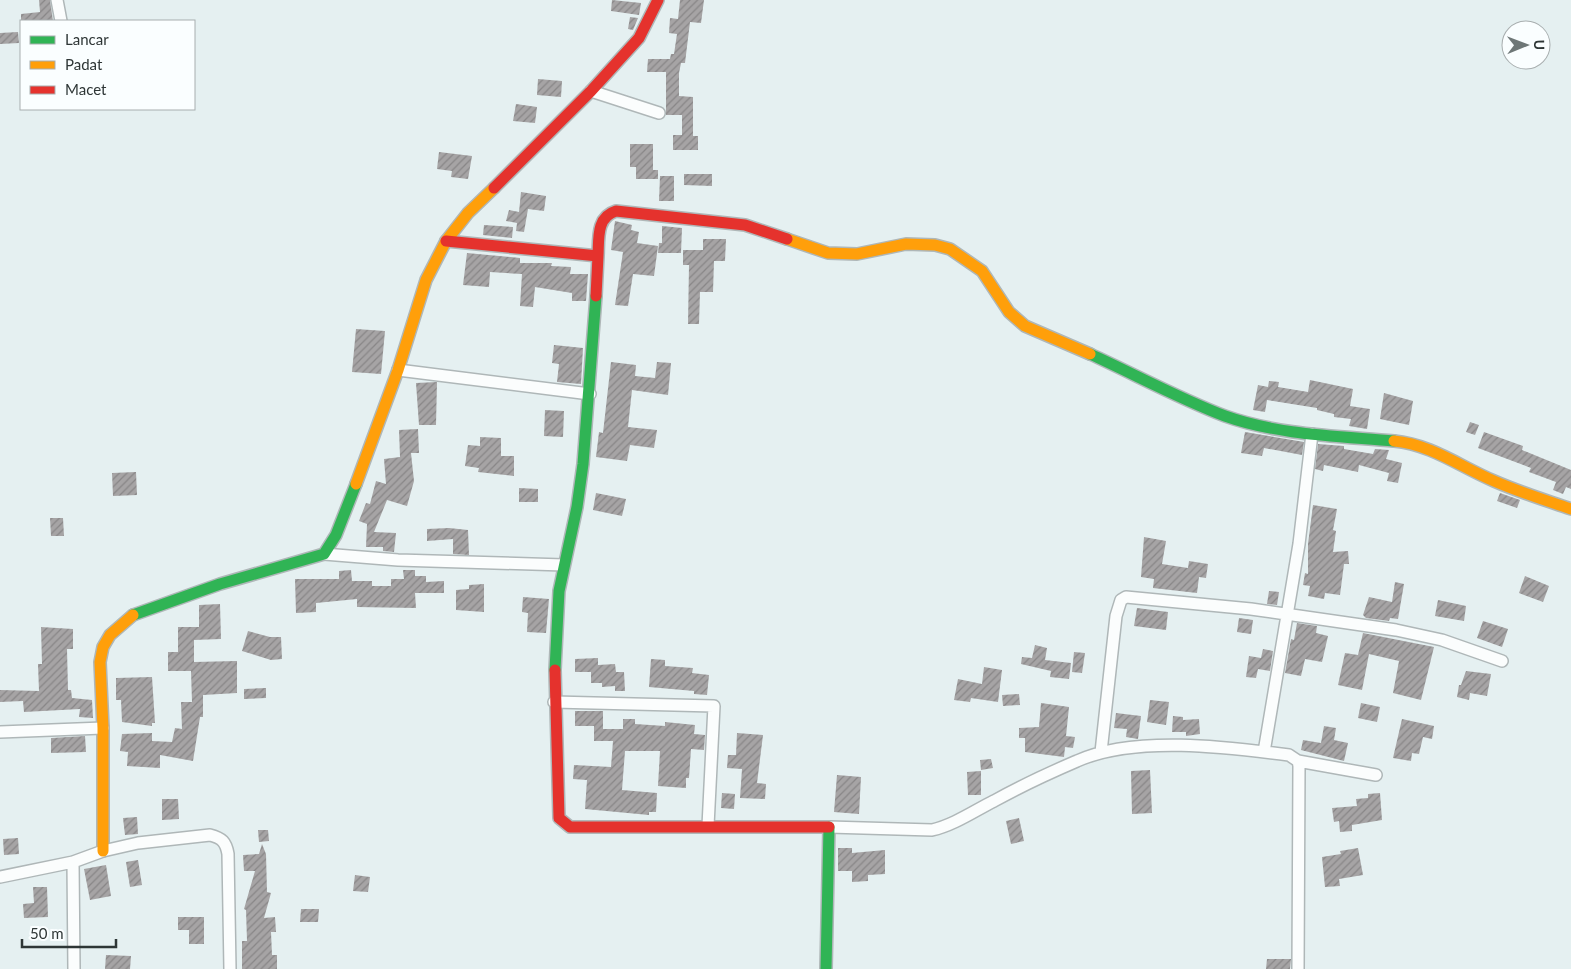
<svg xmlns="http://www.w3.org/2000/svg" width="1571" height="969" font-family="Lato,sans-serif">
	<style>
		.building { fill: url(#building-hatch) }
		.lines { fill: none; stroke-linecap: round; stroke-linejoin: round }
		.street-casing { stroke: #afb7b8; stroke-width: 14 }
		.fast-casing { stroke: #afb7b8; stroke-width: 14 }
		.slow-casing { stroke: #afb7b8; stroke-width: 14 }
		.jam-casing { stroke: #afb7b8; stroke-width: 14 }
		.street { stroke: #fbfdfd; stroke-width: 11 }
		.fast { stroke: #30b455; stroke-width: 11 }
		.slow { stroke: #ff9f0a; stroke-width: 11 }
		.jam { stroke: #e5322d; stroke-width: 11 }
	</style>
	<defs>
		<pattern id="building-hatch" width="6" height="6" patternUnits="userSpaceOnUse" patternTransform="scale(1.25)"><rect width="6" height="6" fill="#a6a4a5"/><path d="M-1 1l2-2M0 6l6-6M5 7l2-2" fill="none" stroke="#888687"/></pattern>
	</defs>
	<rect width="100%" height="100%" fill="#e5f0f1"/>
	<path class="building" d="M39,0h11l3,21h-32v-7l19,-2z
		M612,0l29,3 -2,12 -28,-4z
		M680,0h24l-3,23 -11,-1 -5,41h-4l-2,10v23l14,1v39h5v14h-25v-15h9v-20h-16v-43h-19l1,-13h22l1,-5h3l3,-20 -8,-1 1,-15 8,1z
		M630,17l8,1 -5,12 -5,-1z
		M18,32l1,11 -19,1v-11z
		M538,79l24,2 -1,16 -24,-2z
		M516,104l21,3 -2,16 -22,-2z
		M630,144h23v26h5v9h-22v-12h-6z
		M439,152l33,4 -4,23 -17,-2 1,-6 -15,-2z
		M684,174h28v12l-28,-1z
		M660,176h14v25h-15z
		M521,192l25,4 -2,15 -16,-2 -4,23 -8,-1 1,-8 -11,-2 3,-11 10,2z
		M615,221l17,4 -1,5 8,2 -2,11 21,3 -4,30 -21,-2 -5,32 -13,-1 8,-53 -12,-2z
		M484,225l29,2 -1,11 -29,-3z
		M662,226l20,2 -1,25h-23l1,-10h3z
		M703,239h23l-1,22h-11l-1,31h-13l-1,32h-11l1,-59h-6v-15h20z
		M467,253l53,5v5h32l-1,3 20,1 -1,7h18l-2,27h-14v-8l-37,-6 -2,20 -13,-1 2,-32 -32,-2 -1,15 -26,-2z
		M356,329l29,2 -4,43 -29,-2z
		M554,345l29,3 -2,36 -24,-2 2,-18 -7,-1z
		M611,362l25,3 -1,11 20,2 2,-16 14,1 -3,32 -36,-5 -4,37 29,3 -3,18 -24,-3 -3,16 -31,-4 3,-25 4,1z
		M1310,380l43,9 -3,17 20,3 -3,20 -18,-3 2,-7 -17,-2v-3l-17,-4v-2l-50,-8 -2,12 -12,-2 5,-25 10,2 1,-6 10,1 -1,5 30,5z
		M437,382l-1,43h-17l-3,-42z
		M1384,393l29,8 -4,24 -29,-6z
		M545,410l19,1 -1,26 -19,-1z
		M1470,422l9,3 -4,10 -9,-3z
		M418,429l1,24h-8l3,28 -7,25 -20,-6 -13,32 22,1 -2,19 -11,-1v-4h-17l1,-23 -8,-3 7,-18 4,1 6,-23 10,3 -2,-25 16,-2 -1,-27z
		M1245,432l59,10 -2,13 -38,-7 -2,8 -21,-3z
		M1484,432l39,14 -1,4 49,20v19l-5,-2 -3,7 -10,-4 3,-8 -27,-10 2,-4 -53,-20z
		M480,437l21,1v18h13v20l-36,-4 1,-4 -14,-2 3,-21 12,1z
		M1318,444l26,2v3l29,5 2,-5 14,1 -3,9 16,4 -4,20 -11,-2 2,-8 -30,-8 -1,7 -34,-7 -1,6 -8,-2z
		M136,472l1,23 -24,1 -1,-23z
		M519,488l19,1v13h-19z
		M596,493l30,6 -4,17 -29,-6z
		M1500,493l20,7 -3,8 -20,-7z
		M1313,505l24,4 -4,21 3,1 -3,21 15,-1 1,13h-5l-4,31 -15,-2 -1,6 -16,-3 2,-10 -7,-1 2,-12 3,1v-30z
		M50,518h13l1,18h-13z
		M449,528l19,2 1,25 -16,-1v-15l-26,2v-12z
		M1144,537l22,4 -4,23 26,4 1,-7 19,3 -2,14 -7,-1 -2,16 -44,-5 1,-9 -13,-2z
		M351,570l1,11h20v5h19v-7h13l-1,-9h12v6h11v6l18,-1v12h-29l1,15 -59,-1v-8l-41,4v9l-20,1 -1,-34h44v-8z
		M1525,576l24,10 -6,16 -24,-9z
		M1395,582l9,2 -6,35 -8,-1 -1,3 -23,-3 -3,-3 6,-18 23,5z
		M484,584v28l-28,-2v-20l13,-1v-4z
		M1269,591l10,1 -2,13 -10,-1z
		M523,597l26,2 -3,34 -19,-1 1,-19 -6,-1z
		M1438,600l28,6 -2,15 -29,-5z
		M220,604l1,35 -27,1v22l43,-1v32l-34,2v22h-3l-7,44 -33,-6v13l-33,-2 1,-14 -8,-1 2,-17 30,-1v8l20,1 3,-14 7,1 -1,-27h11l-1,-31h-23v-19h10v-25h21v-22z
		M1137,608l31,4 -2,18 -32,-4z
		M1239,618l14,2 -2,14 -14,-2z
		M1483,621l25,8 -6,18 -25,-9z
		M1297,623l20,3 -1,7 12,3 -6,26 -17,-3 -4,17 -16,-3 6,-34 3,1z
		M41,627l32,2v20h-6l1,41h3l1,8 20,2 1,18 -14,-1 1,-8 -56,3 -1,-11 -23,1v-12l39,1 -1,-27h4z
		M248,631l22,6h11l1,22 -11,1 -29,-9z
		M1363,633l71,14 -13,53 -28,-7 6,-32 -30,-7 -7,36 -24,-5 7,-32 13,2z
		M1035,645l12,3 -2,12 26,3 -2,16 -19,-2 1,-6 -30,-7 1,-7 10,1z
		M1263,649l10,2 -3,20 -12,-2 -2,9 -10,-1 3,-21 12,2z
		M1074,652l11,1 -3,20 -10,-1z
		M598,658v7l17,-1 1,8h8l1,19h-10v-5l-13,1v-4h-11v-11h-16v-13z
		M651,659l14,1v6l28,2 -1,5 17,2 -2,20 -13,-1v-3l-45,-4z
		M984,667l18,3 -4,32 -27,-4 -1,4 -16,-2 4,-21 24,5z
		M1466,671l25,3 -4,22 -17,-3 -1,7 -12,-3 2,-12h2z
		M152,677l3,46h-3v3l-30,-4 -1,-22h-5v-22z
		M266,688v10l-22,1v-10z
		M1019,694l1,11 -17,1 -1,-11z
		M1150,700l19,2 -3,23 -19,-3z
		M1041,703l28,4 -3,29 9,1 -2,11 -8,-1 -1,10 -39,-5v-14h-6v-10l20,-1z
		M1361,703l19,4 -3,15 -19,-4z
		M575,711h28v18h20v-10h12v5l30,2v-4l30,3 -1,9 11,1 -1,15 -13,-1 -2,29h-3v10l-28,-2 2,-35h-35l-3,39 35,3 -1,19h-7v3l-64,-6 2,-29 -14,-1 1,-14 37,2 2,-26h-19v-15h-19z
		M1116,713l25,3 -3,23 -12,-2 1,-8 -13,-1z
		M1173,716l10,1v3l16,-1 1,15 -14,2v-4h-14z
		M1402,719l32,7 -2,13 -9,-2 -4,17 -7,-1 -1,8 -18,-3z
		M1324,726l12,2 -2,12 14,3 -4,18 -43,-11 2,-10 18,3z
		M737,733l26,2 -6,48 9,1 -1,15 -25,-1 2,-29 -15,-1 1,-13h8z
		M85,736l1,16 -35,1v-15z
		M991,759l2,9 -12,2 -1,-10z
		M1150,770l2,43 -20,1 -1,-43z
		M981,771v24h-13l-1,-23z
		M837,775l24,2 -2,37 -25,-2z
		M722,793l13,1 -1,15 -13,-1z
		M1380,793l2,27 -30,5v6l-12,1 -1,-11 -5,1 -2,-14 25,-2 -1,-7 12,-1v-4z
		M162,799h16l1,20 -17,1z
		M137,817l1,17 -13,1 -2,-17z
		M1019,818l5,23 -13,3 -5,-23z
		M258,830h10l1,11 -10,1z
		M18,838l1,16 -15,1 -1,-16z
		M262,844l4,10 1,38 4,1 -7,25 11,-1 1,15h-5l1,23h5v14h-35v-28h5l-1,-31 -2,-1 11,-38h-11l-1,-16 16,-1z
		M838,848h14v5l33,-3v24l-17,1v6l-16,1v-11h-14z
		M1358,848l5,27 -24,4 1,7 -15,1 -3,-30 19,-3 -1,-3z
		M138,860l4,25 -12,2 -4,-25z
		M106,865l5,31 -21,4 -6,-31z
		M355,875l15,2 -2,15 -15,-1z
		M33,887h14l1,30 -24,1 -1,-14 11,-1z
		M301,909h18l-1,13h-18z
		M178,917h26v27h-15v-14h-11z
		M106,955l25,1 -1,13h-25z
		M1267,959h24l-1,10h-24z"/>
	<g class="lines">
		<defs>
			<path id="street" d="M57,0l4,21
				M591,91l68,22
				M398,370l192,24
				M324,554l74,6 166,5
				M554,702l160,4 -6,120
				M0,732l103,-4
				M1101,752l15,-136 5,-16 5,-3 125,12 145,21 46,10 60,21
				M1264,752l35,-208 13,-110
				M1298,761l78,14
				M829,827l103,3c22,-5 42,-19 62,-29 27,-15 55,-28 83,-40 57,-26 150,-14 212,-6l9,6 1,5 -1,203
				M73,862l1,107
				M0,877l73,-15 30,-11 35,-8 72,-8c12,3 16,7 18,19l2,115"/>
			<path id="fast" d="M1090,354c44,20 90,45 135,62 53,19 113,20 169,25
				M133,615l87,-31 104,-30 12,-19 20,-51
				M555,670l4,-79 18,-84 6,-43 13,-168
				M826,969l3,-142"/>
			<path id="slow" d="M787,239l41,14 29,1 49,-10 29,1 15,4 32,22 27,41 16,14 65,28
				M1394,441c36,3 67,26 100,40 25,11 51,19 77,28
				M356,484l42,-114 28,-90 20,-39 22,-28 26,-25
				M103,851v-123l-3,-66 3,-15 7,-12 23,-20"/>
			<path id="jam" d="M494,188l97,-97 48,-53 19,-38
				M446,241l152,15 -2,40
				M598,256c1,-17 -2,-39 18,-45l129,14 42,14
				M555,670l4,148 11,9h259"/>
		</defs>
		<use href="#street" class="street-casing"/>
		<use href="#fast" class="fast-casing"/>
		<use href="#slow" class="slow-casing"/>
		<use href="#jam" class="jam-casing"/>
		<use href="#street" class="street"/>
		<use href="#fast" class="fast"/>
		<use href="#slow" class="slow"/>
		<use href="#jam" class="jam"/>
	</g>
	<rect x="20" y="20" width="175" height="90" fill="#fafeff" stroke="#a8aeaf"/>
	<rect x="30" y="36" width="25" height="8" fill="#30b455" stroke="#a8aeaf"/>
	<text x="65" y="45" font-size="15" fill="#2e3636">Lancar</text>
	<rect x="30" y="61" width="25" height="8" fill="#ff9f0a" stroke="#a8aeaf"/>
	<text x="65" y="70" font-size="15" fill="#2e3636">Padat</text>
	<rect x="30" y="86" width="25" height="8" fill="#e5322d" stroke="#a8aeaf"/>
	<text x="65" y="95" font-size="15" fill="#2e3636">Macet</text>
	<g transform="translate(1526 45) rotate(89)"><circle r="24" fill="#fafeff" stroke="#a8aeaf"/>
	<path d="M0-4L9 19L0 12L-9 19Z" fill="#6e7777"/>
	<text y="-8" font-size="14" font-weight="bold" text-anchor="middle" fill="#2e3636">U</text>
	</g>
	<path d="M22 939v8h94v-8" fill="none" stroke="#2e3636" stroke-width="2.5"/>
	<text x="30" y="939" font-size="15" fill="#2e3636" stroke="#fafeff" stroke-width="4" paint-order="stroke">50 m</text>
</svg>
